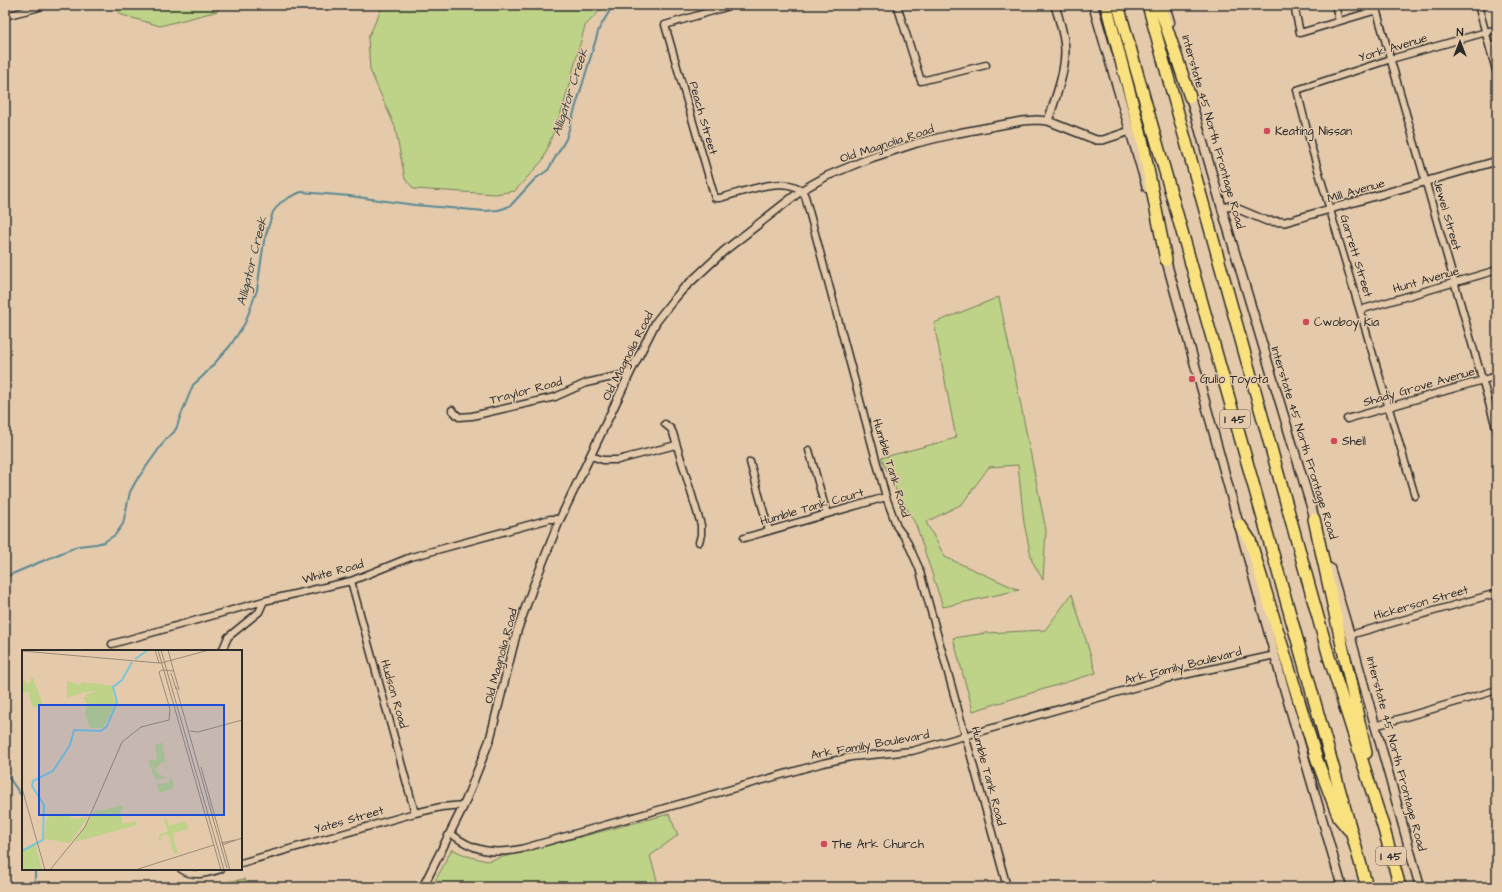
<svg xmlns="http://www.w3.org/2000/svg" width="1502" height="892" font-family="'Architects Daughter',sans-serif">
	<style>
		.green { fill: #bed288; stroke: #747e5a }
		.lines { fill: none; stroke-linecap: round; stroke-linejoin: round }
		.stream { stroke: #5a8893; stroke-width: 2 }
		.minor-casing { stroke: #2b2b2b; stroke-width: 9 }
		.tertiary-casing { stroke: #2b2b2b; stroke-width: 10 }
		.secondary-casing { stroke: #2b2b2b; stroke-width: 11 }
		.motorway-casing { stroke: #2b2b2b; stroke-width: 14 }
		.minor { stroke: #e4caab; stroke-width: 6 }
		.tertiary { stroke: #e4caab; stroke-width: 7 }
		.secondary { stroke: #e4caab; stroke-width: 8 }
		.motorway { stroke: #fae180; stroke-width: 11 }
		.poi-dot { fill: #d1495b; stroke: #e4caab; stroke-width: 1.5 }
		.labels { text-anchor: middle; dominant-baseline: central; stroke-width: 3; stroke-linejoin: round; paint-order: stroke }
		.shield { fill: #e4caab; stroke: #625b51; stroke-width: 1 }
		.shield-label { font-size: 11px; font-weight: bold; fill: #2b2b2b }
		.street-label { font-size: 12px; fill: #2b2b2b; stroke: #e4caab }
		.poi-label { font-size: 12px; fill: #2b2b2b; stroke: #e4caab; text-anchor: start }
		.water-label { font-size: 13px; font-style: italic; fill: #374245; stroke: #e4caab }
		.inset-river { fill: none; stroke: #7ac6d9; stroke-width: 2 }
		.inset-road { fill: none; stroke: #9a8a78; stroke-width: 1 }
		.view { fill: #1d4ed8; fill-opacity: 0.15; stroke: #1d4ed8; stroke-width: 2 }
		.inset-edge { fill: none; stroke: #2b2b2b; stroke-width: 2 }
	</style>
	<rect width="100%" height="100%" fill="#e4caab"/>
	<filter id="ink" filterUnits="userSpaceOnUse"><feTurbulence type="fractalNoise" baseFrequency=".025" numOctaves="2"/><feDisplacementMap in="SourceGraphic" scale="8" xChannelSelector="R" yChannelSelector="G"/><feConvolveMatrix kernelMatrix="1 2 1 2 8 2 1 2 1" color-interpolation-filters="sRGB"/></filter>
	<g filter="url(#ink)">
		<path class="green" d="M112,5h104l2,6 -58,15 -38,-11z
			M383,5h222l-20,21 -22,81 -20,53 -28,31 -20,3 -81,-5 -9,-10 -10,-52 -25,-57 -2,-32z
			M999,297l47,233 -3,50 -11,-19 -8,-38 -6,-58 -29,2 -27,37 -36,18 19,35 74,33 -76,17 -27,-82 -19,-33 -16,-34 75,-20 -22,-115z
			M1072,594l24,79 -123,38 -20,-73 33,-5 59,-3z
			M669,814l9,21 -28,21 9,31h-227l20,-38 15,7 20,5z
			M245,879l2,8h-52z"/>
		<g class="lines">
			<path class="stream" d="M5,577l73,-31 18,-2 8,-2 11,-7 8,-11 7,-32 6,-11 30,-42 8,-7 3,-5 2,-7 14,-35 11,-10 26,-29 15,-23 12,-33 7,-49 9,-29 7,-9 10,-6 11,-5 49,4 65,9 70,6 13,-1 7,-2 6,-3 24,-26 13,-9 18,-31 33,-110 14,-24
				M5,772l18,26
				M35,887v-18"/>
			<defs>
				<path id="minor" d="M733,5l-68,20 49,170 1,3h5c21,-5 72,-27 85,-2l81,301 11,30 9,12 13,29 88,319
					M897,5l24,76 65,-16
					M1294,5l6,28 77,-23
					M1335,5l4,16
					M1375,5l122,426
					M1478,5l19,69
					M5,16l31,-8 7,-3
					M1360,310l137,-40
					M452,410l7,7 13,-1 83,-19 31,-14 44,-10
					M1347,419l150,-43
					M665,424l6,5 2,4 28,92v10l-2,7
					M809,450l18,64
					M591,456l12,4h15l58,-15
					M750,462l19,69
					M1415,496l-104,-350 -14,-56 94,-31 106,-30
					M744,538l142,-41
					M351,581l64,232
					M1350,635l147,-42
					M112,644l152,-43 87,-20 60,-24 139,-38h10
					M222,651l6,-14 31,-25 5,-11
					M1375,726l122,-36
					M450,833c23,18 42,22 71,16l302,-86 28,-6 61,-6 249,-71 114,-25
					M241,863l174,-50 26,-6 23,-2
					M181,869c12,9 27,4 40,0"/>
				<path id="tertiary" d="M1048,121l48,19h7l27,-9
					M1222,208l9,-2 36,15 18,1 212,-61
					M423,887l41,-82 26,-66 27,-108 16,-44 27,-68 70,-146 26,-51 14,-18 13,-15 41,-38 78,-61 25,-14 41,-17 49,-16 41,-10 64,-12 15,-1 11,1c7,-22 17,-47 17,-70 0,-16 -6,-31 -10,-46"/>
				<path id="secondary" d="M1093,5l54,183
					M1165,5l5,17
					M1189,93l36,126 91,304
					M1165,256l115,418 62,213
					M1330,568l20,67 70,252"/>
				<path id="motorway" d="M1106,5l36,134 24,121
					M1118,5l249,882
					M1148,5l181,652 54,169 17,61
					M1159,5l31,92
					M1314,519l52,234
					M1240,525l10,15 67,220 22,58 10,12"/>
			</defs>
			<use href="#minor" class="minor-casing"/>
			<use href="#tertiary" class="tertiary-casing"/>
			<use href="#secondary" class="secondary-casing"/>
			<use href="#motorway" class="motorway-casing"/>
			<use href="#minor" class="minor"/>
			<use href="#tertiary" class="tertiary"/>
			<use href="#secondary" class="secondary"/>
			<use href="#motorway" class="motorway"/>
		</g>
	</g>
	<g class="poi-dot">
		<circle cx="1267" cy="131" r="4"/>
		<circle cx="1306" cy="322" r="4"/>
		<circle cx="1192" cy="379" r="4"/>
		<circle cx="1334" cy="441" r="4"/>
		<circle cx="824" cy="844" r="4"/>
	</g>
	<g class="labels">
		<g class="shield">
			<rect x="1220" y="410" width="30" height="18" rx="3"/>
			<rect x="1376" y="847" width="30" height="18" rx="3"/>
		</g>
		<g class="shield-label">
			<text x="1235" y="419">I 45</text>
			<text x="1391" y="856">I 45</text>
		</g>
		<g class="street-label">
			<text transform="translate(1393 48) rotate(-17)">York Avenue</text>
			<text transform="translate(703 118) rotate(74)">Peach Street</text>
			<text transform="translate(1213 132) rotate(74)">Interstate 45 North Frontage Road</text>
			<text transform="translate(887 144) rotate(-18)">Old Magnolia Road</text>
			<text transform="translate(1356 191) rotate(-16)">Mill Avenue</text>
			<text transform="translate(1447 215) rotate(74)">Jewel Street</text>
			<text transform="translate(1356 256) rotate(73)">Garrett Street</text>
			<text transform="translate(1426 280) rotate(-16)">Hunt Avenue</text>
			<text transform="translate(628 356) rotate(-63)">Old Magnolia Road</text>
			<text transform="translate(1419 387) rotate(-16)">Shady Grove Avenue</text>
			<text transform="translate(526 391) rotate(-15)">Traylor Road</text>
			<text transform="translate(1304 443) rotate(73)">Interstate 45 North Frontage Road</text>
			<text transform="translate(891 468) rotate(73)">Humble Tank Road</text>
			<text transform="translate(812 507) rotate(-16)">Humble Tank Court</text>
			<text transform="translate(333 572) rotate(-15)">White Road</text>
			<text transform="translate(1421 603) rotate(-16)">Hickerson Street</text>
			<text transform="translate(501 656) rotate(-75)">Old Magnolia Road</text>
			<text transform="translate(1183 666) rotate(-14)">Ark Family Boulevard</text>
			<text transform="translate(394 694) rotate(74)">Hudson Road</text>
			<text transform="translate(870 745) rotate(-10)">Ark Family Boulevard</text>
			<text transform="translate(1396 754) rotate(75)">Interstate 45 North Frontage Road</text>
			<text transform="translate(988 776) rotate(75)">Humble Tank Road</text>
			<text transform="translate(349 820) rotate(-16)">Yates Street</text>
		</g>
		<g class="poi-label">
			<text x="1275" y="131">Keating Nissan</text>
			<text x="1314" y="322">Cwoboy Kia</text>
			<text x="1200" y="379">Gullo Toyota</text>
			<text x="1342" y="441">Shell</text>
			<text x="832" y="844">The Ark Church</text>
		</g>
		<g class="water-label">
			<text transform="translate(570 92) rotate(-72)">Alligator Creek</text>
			<text transform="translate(252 261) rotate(-76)">Alligator Creek</text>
		</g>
	</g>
	<g transform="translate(22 650)">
		<rect width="220" height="220" fill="#e4caab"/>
		<path d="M0,28l7,7 2,-7h2l10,27 -10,3 -5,-16 -6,1zM45,31l13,4 2,-3 31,4v10l3,6 -13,26h-13l-5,-14 2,-11 -4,-6h8l-7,-2 14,-4 -13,1 -18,6zM140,92l6,34 -3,-14 -4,1 -7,7 11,8 -9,2 -8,-19 9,-2 -2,-14zM150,128l2,10 -15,5 -2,-9 11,-1zM100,155l1,3 -3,3 3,13 13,-3 1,4 -62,17 20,-32 4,1zM48,163l1,6 17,-2 -18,26 -26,-4 3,-22zM142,169h3l2,7 16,-5 4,8 -15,4v9l4,11 -4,1 -6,-20 -8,2 2,4 -4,1 2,-7 8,-2zM13,193l7,27h-20v-20z" fill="#bed288"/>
		<path class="inset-river" d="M113,9l13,-9M0,201l21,-11 1,-35 -12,-19 1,-5 20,-10 17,-26 4,-15 27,1 6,-5 10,-24 -4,-15 9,-7 10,-18"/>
		<path class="inset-road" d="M133,0l4,13h2l48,-13M136,0l63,220M139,0l63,220M146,0l11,40M0,1l137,12M149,23l5,16M154,37l51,181M168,81l8,1 44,-12M179,117l29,103M0,138l23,82M199,193l14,-3M200,195l20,-7M28,220l35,-43 37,-85 19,-15 28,-7 1,-11 -11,-37 3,-2 12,1M113,220l79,-25"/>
		<path class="view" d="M17,55h185v110h-185z"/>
		<rect width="220" height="220" class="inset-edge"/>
	</g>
	<rect width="1502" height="892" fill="none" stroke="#e4caab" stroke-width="20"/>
	<rect x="10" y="10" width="1482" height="872" fill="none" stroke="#2b2b2b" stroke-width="1.5" filter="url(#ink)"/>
	<g transform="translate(1460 42)" stroke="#e4caab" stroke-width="3" paint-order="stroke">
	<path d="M0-3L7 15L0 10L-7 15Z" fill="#2b2b2b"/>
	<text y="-6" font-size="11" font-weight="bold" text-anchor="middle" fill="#2b2b2b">N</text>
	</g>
</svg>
